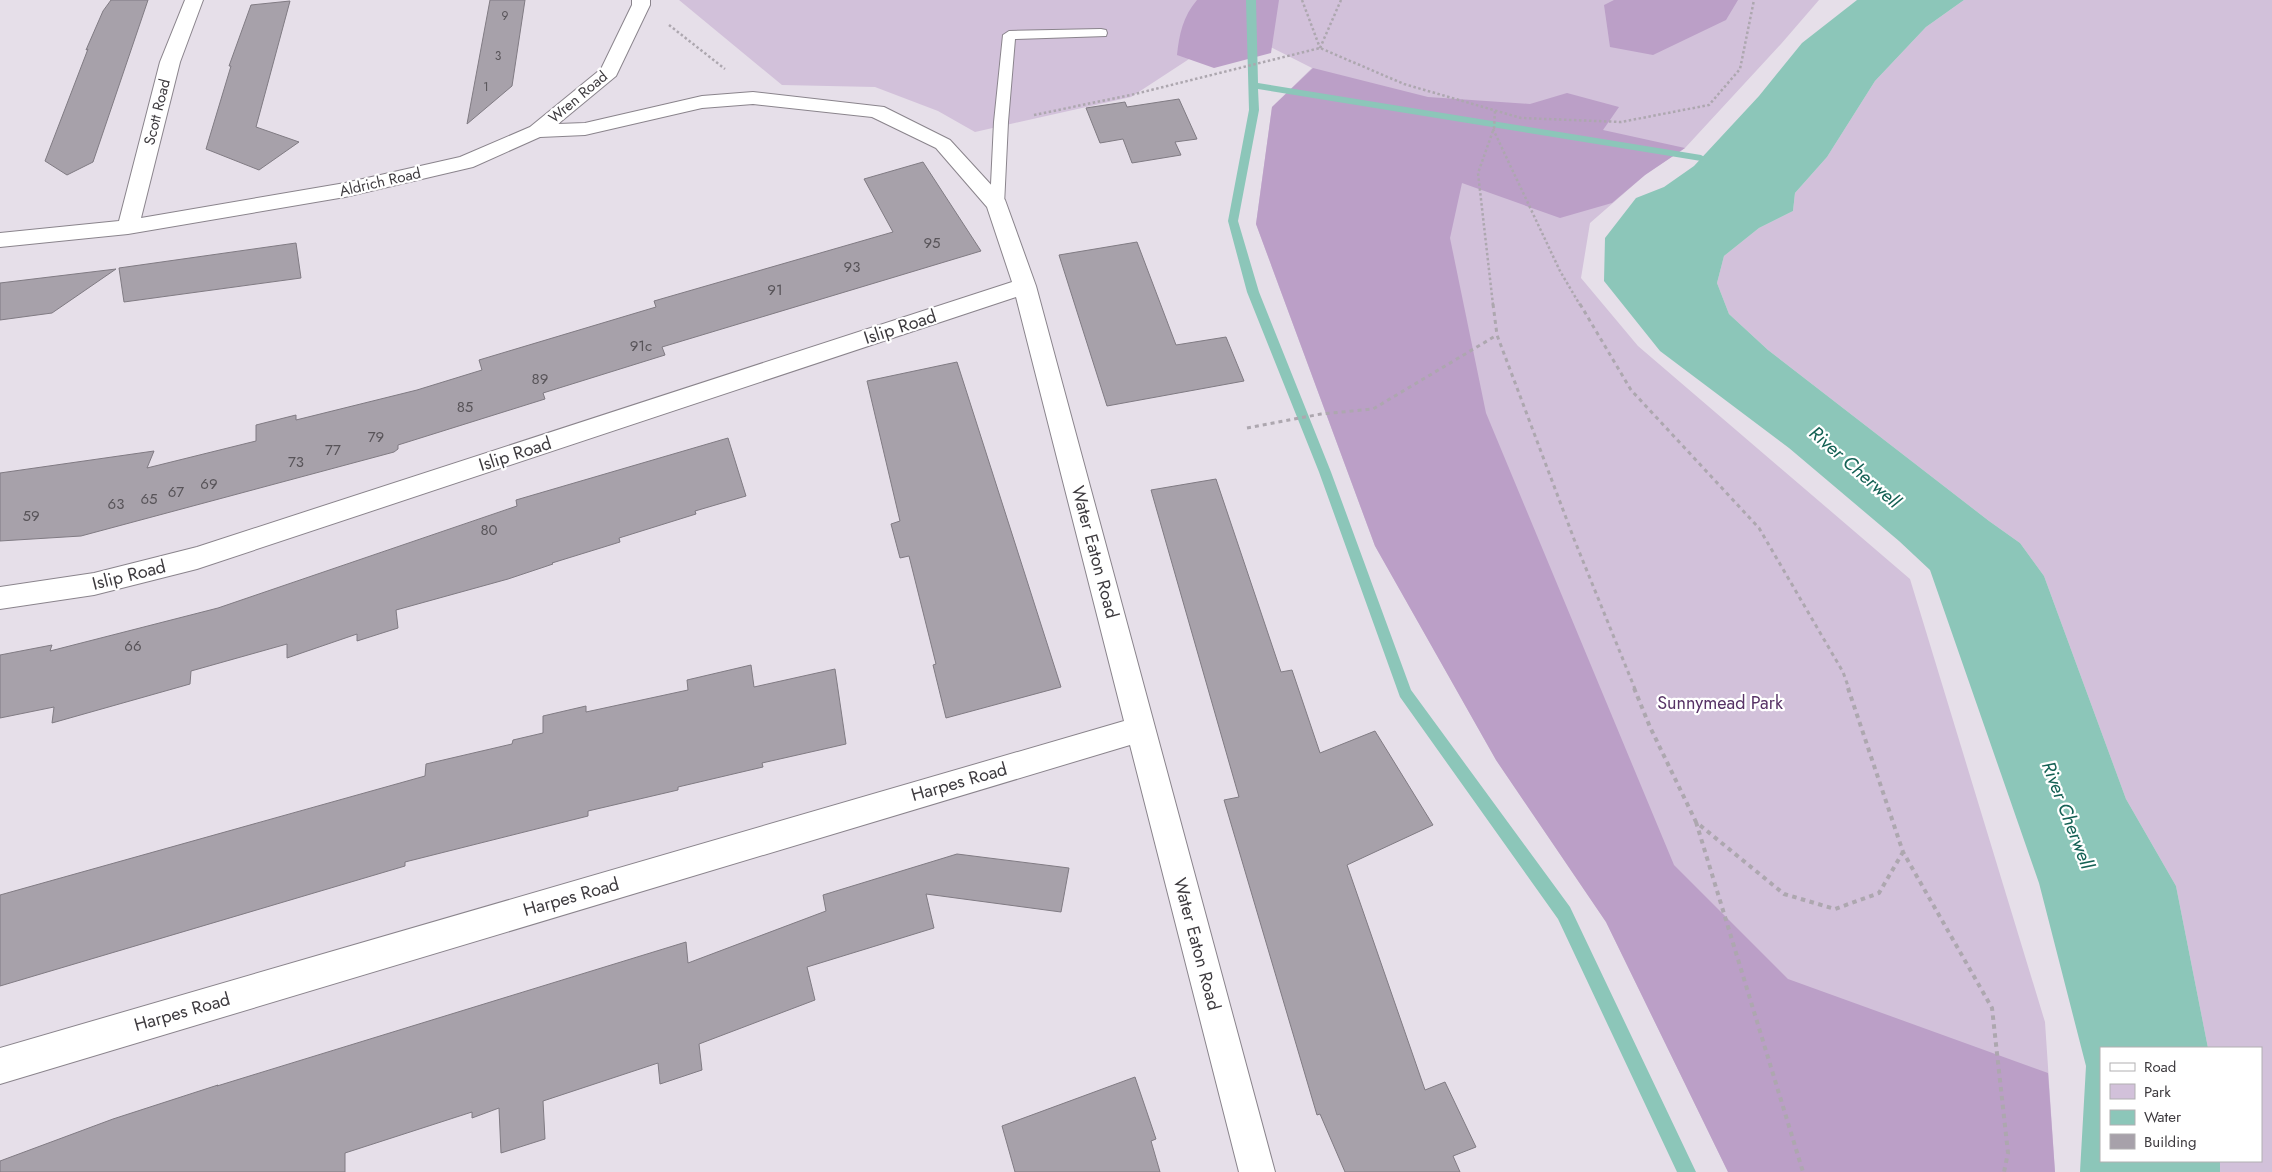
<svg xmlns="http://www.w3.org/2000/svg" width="2272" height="1172" font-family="Jost,sans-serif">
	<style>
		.green { fill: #d2c1da }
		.forest { fill: #bb9fc7 }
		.water { fill: #8cc6b9 }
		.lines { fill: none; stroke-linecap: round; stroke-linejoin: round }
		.stream { fill: #8cc6b9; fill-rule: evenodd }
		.building { fill: #a7a1aa; stroke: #807b83 }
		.lane-casing { stroke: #8a848c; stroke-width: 2 }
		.street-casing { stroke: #8a848c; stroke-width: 2 }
		.path-far2 { stroke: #ada7af; stroke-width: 2.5; stroke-dasharray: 2.5 2.5; stroke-linecap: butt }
		.path-far1 { stroke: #ada7af; stroke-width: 3; stroke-dasharray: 4 4; stroke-linecap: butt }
		.path { stroke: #ada7af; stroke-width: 4; stroke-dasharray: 4.5 4.5; stroke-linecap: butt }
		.lane { fill: #fff; fill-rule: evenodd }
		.street { fill: #fff; fill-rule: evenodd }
		.labels { text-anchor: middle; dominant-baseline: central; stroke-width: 4.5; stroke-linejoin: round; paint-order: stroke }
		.far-number-label { font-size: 12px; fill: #585459 }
		.far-street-label { font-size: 15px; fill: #3d3a3e; stroke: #fff }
		.number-label { font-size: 15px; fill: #585459 }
		.street-label { font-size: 18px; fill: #3d3a3e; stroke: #fff }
		.park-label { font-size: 18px; fill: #573366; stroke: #fff }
		.water-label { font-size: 19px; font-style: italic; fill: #146154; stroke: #fff }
	</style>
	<rect width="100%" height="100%" fill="#e6dfe9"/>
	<path class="green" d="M679,0h1140l-38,44 -96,104 -40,27 -55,48 -9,55 57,68 272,233 135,443 10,150h-327l-122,-250 -110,-162 -121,-214 -119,-322 16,-117 40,-39 -77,-39 -104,68 -156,35 -37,-21 -63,-24 -93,-2z
		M1964,0h308v1172h-52v-11h41v-113h-53l-32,-162 -50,-87 -82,-223 -24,-33 -31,-22 -221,-171 -39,-36 -12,-31 7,-27 35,-28 34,-17 2,-18 32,-36 48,-76 51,-54z"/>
	<path class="forest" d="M1197,0h82l-8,53 -57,15 -37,-13c2,-20 6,-39 20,-55z
		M1614,0h124l-12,20 -73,35 -43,-8 -6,-42z
		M1313,68l115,29 102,7 37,-11 52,14 -16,23 82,18 -40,27 -33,28 -52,15 -98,-35 -12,55 36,175 188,452 114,114 260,94 7,99h-327l-122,-250 -110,-162 -121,-214 -119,-322 16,-117z"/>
	<path class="water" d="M1857,0h107l-38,27 -51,54 -48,76 -32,36 -2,18 -34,17 -35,28 -7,27 12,31 39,36 221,171 31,22 24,33 82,223 50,87 32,162h-107v113h119v11h-140l6,-106 -47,-183 -109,-313 -31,-29 -110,-93 -129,-97 -56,-70 1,-43 31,-40 28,-11 30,-21 65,-70 43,-53z"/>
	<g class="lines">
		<path class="stream" d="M1246,0h10l2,83 443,72 5,3 -5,3 -443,-72 1,21 -21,111 21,71 72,180 80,218 159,217 126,265h-19l-119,-253 -158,-222 -81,-225 -72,-180 -19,-71 21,-111z"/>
	</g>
	<path class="building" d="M111,0h37l-55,162 -26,13 -22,-14 43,-112 -2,1 17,-39z
		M490,0h35l-13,86 -45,38z
		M290,1l-34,126 43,15 -40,28 -53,-21 25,-83h-2l22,-61z
		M1179,99l18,40 -22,3 6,13 -49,8 -9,-24 -23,4 -14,-35 39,-6 2,5z
		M923,162l58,89 -319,96 3,8 -122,38 2,6 -147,46v4l-4,3 -313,84 -81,5v-68l154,-22 -7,17 109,-27v-16l40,-10v5l121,-30 65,-20 -3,-10 177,-53 -2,-6 239,-69 -29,-53z
		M1137,242l39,103 50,-8 18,44 -137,25 -48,-151z
		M296,243l5,35 -177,24 -5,-34z
		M116,269l-64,44 -52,7v-37z
		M957,362l104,325 -115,31 -13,-53 3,-1 -27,-108 -9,2 -9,-34 9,-3 -33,-140z
		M728,438l18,58 -51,15 1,3 -77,24 1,4 -68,21 1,1 -45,15 -112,31 2,18 -41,13v-7l-70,24v-14l-96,27 -1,13 -138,39 2,-16 -54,11v-63l52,-10 -2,6 168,-43 299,-102 -1,-6z
		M1216,479l65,193 11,-2 28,83 55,-22 58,94 -86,40 78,225 20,-8 31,65 -23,9 7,16h-115l-25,-58 -3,1 -93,-315 15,-3 -88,-307z
		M751,665l3,22 81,-18 11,75 -84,19 1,4 -85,20v3l-90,21v5l-183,46v4l-405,120v-91l425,-119 1,-12 86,-20 1,-4 30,-7v-17l43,-10v6l102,-22 -1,-10z
		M957,854l112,14 -8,44 -135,-18 8,34 -127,39 8,33 -116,44 3,26 -42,14 -2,-21 -115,38 2,38 -44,14 -2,-45 -27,10v-6l-127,41v19h-345v-11l113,-42 105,-34 -1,1 469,-144 2,21 138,-52 -3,-16z
		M1135,1077l21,62 -5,2 9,31h-145l-13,-46z"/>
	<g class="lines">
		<defs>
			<path id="lane" d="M1101,29l5,1 1,3 -1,3 -91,3 -7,83 -4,83 -2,3h-10l-2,-3 4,-83 9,-87 6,-4z"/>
			<path id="street" d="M185,0h18l-23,62 -39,156 204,-35 115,-26 70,-30 71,-58 31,-64v-5h18v5l-34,71 -58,48 27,-1 117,-27 51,-4 131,15 66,33 55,60 31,86 239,886h-36l-109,-427 -1130,339v-36l1124,-327 -108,-424 -819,272 -103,26 -94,14v-22l94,-14 103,-26 815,-265 -25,-75 -51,-59 -64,-31 -119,-13 -51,4 -117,27 -45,2 -67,30 -128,30 -217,37 -128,13v-14l119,-12 41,-159z"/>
		</defs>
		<use href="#lane" class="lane-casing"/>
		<use href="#street" class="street-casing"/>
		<path class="path-far2" d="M1302,0l18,48
			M669,25l56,44
			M1320,48l21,-48
			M1034,115l101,-21 185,-46 84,36 117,34 100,4 88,-17 31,-36 14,-69
			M1493,129l67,142 20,34
			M1493,305l-15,-132 16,-45 1,-17"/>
		<path class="path-far1" d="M1493,304l4,31 77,204 61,150
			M1580,304l51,86 128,138 84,144 6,17
			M1247,428l74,-14 52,-5 124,-74"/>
		<path class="path" d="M1634,688l16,39 46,95 88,72 51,15 44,-16 24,-41
			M1848,688l55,164 89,156 16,145 -4,19
			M1696,822l107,350"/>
		<use href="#lane" class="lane"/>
		<use href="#street" class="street"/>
	</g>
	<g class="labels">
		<g class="far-number-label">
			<text x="505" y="16">9</text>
			<text x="498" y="56">3</text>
			<text x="486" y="87">1</text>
		</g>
		<g class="far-street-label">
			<text transform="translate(578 97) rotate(-40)">Wren Road</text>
			<text transform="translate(157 112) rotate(-76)">Scott Road</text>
			<text transform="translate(380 182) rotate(-13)">Aldrich Road</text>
		</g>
		<g class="number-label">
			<text x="932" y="243">95</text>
			<text x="852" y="267">93</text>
			<text x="775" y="290">91</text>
			<text x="641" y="346">91c</text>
			<text x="540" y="379">89</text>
			<text x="465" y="407">85</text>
			<text x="376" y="437">79</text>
			<text x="333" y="450">77</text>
			<text x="296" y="462">73</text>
			<text x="209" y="484">69</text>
			<text x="176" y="492">67</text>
			<text x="149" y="499">65</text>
			<text x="116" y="504">63</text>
			<text x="31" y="516">59</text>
			<text x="489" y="530">80</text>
			<text x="133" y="646">66</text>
		</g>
		<g class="street-label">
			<text transform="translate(900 327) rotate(-18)">Islip Road</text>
			<text transform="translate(515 454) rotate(-18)">Islip Road</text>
			<text transform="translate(1095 552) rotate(75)">Water Eaton Road</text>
			<text transform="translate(129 575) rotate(-14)">Islip Road</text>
			<text transform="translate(959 782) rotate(-16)">Harpes Road</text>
			<text transform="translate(571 897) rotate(-16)">Harpes Road</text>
			<text transform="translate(1197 944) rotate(75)">Water Eaton Road</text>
			<text transform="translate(182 1012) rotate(-16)">Harpes Road</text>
		</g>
		<g class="park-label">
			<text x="1720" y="703">Sunnymead Park</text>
		</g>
		<g class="water-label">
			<text transform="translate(1855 467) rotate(41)">River Cherwell</text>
			<text transform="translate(2068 815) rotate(69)">River Cherwell</text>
		</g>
	</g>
	<rect x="2100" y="1047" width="162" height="115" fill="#ffffff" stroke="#b1b0b2"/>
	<rect x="2110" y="1063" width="25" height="8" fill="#ffffff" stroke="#b1b0b2"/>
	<text x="2144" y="1072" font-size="15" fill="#3d3a3e">Road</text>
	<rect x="2110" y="1084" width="25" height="15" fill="#d2c1da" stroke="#b1b0b2"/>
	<text x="2144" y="1097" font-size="15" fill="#3d3a3e">Park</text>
	<rect x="2110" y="1110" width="25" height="15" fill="#8cc6b9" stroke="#b1b0b2"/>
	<text x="2144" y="1122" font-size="15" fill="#3d3a3e">Water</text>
	<rect x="2110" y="1134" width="25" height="15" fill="#a7a1aa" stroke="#b1b0b2"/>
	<text x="2144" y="1147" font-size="15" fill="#3d3a3e">Building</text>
</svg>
